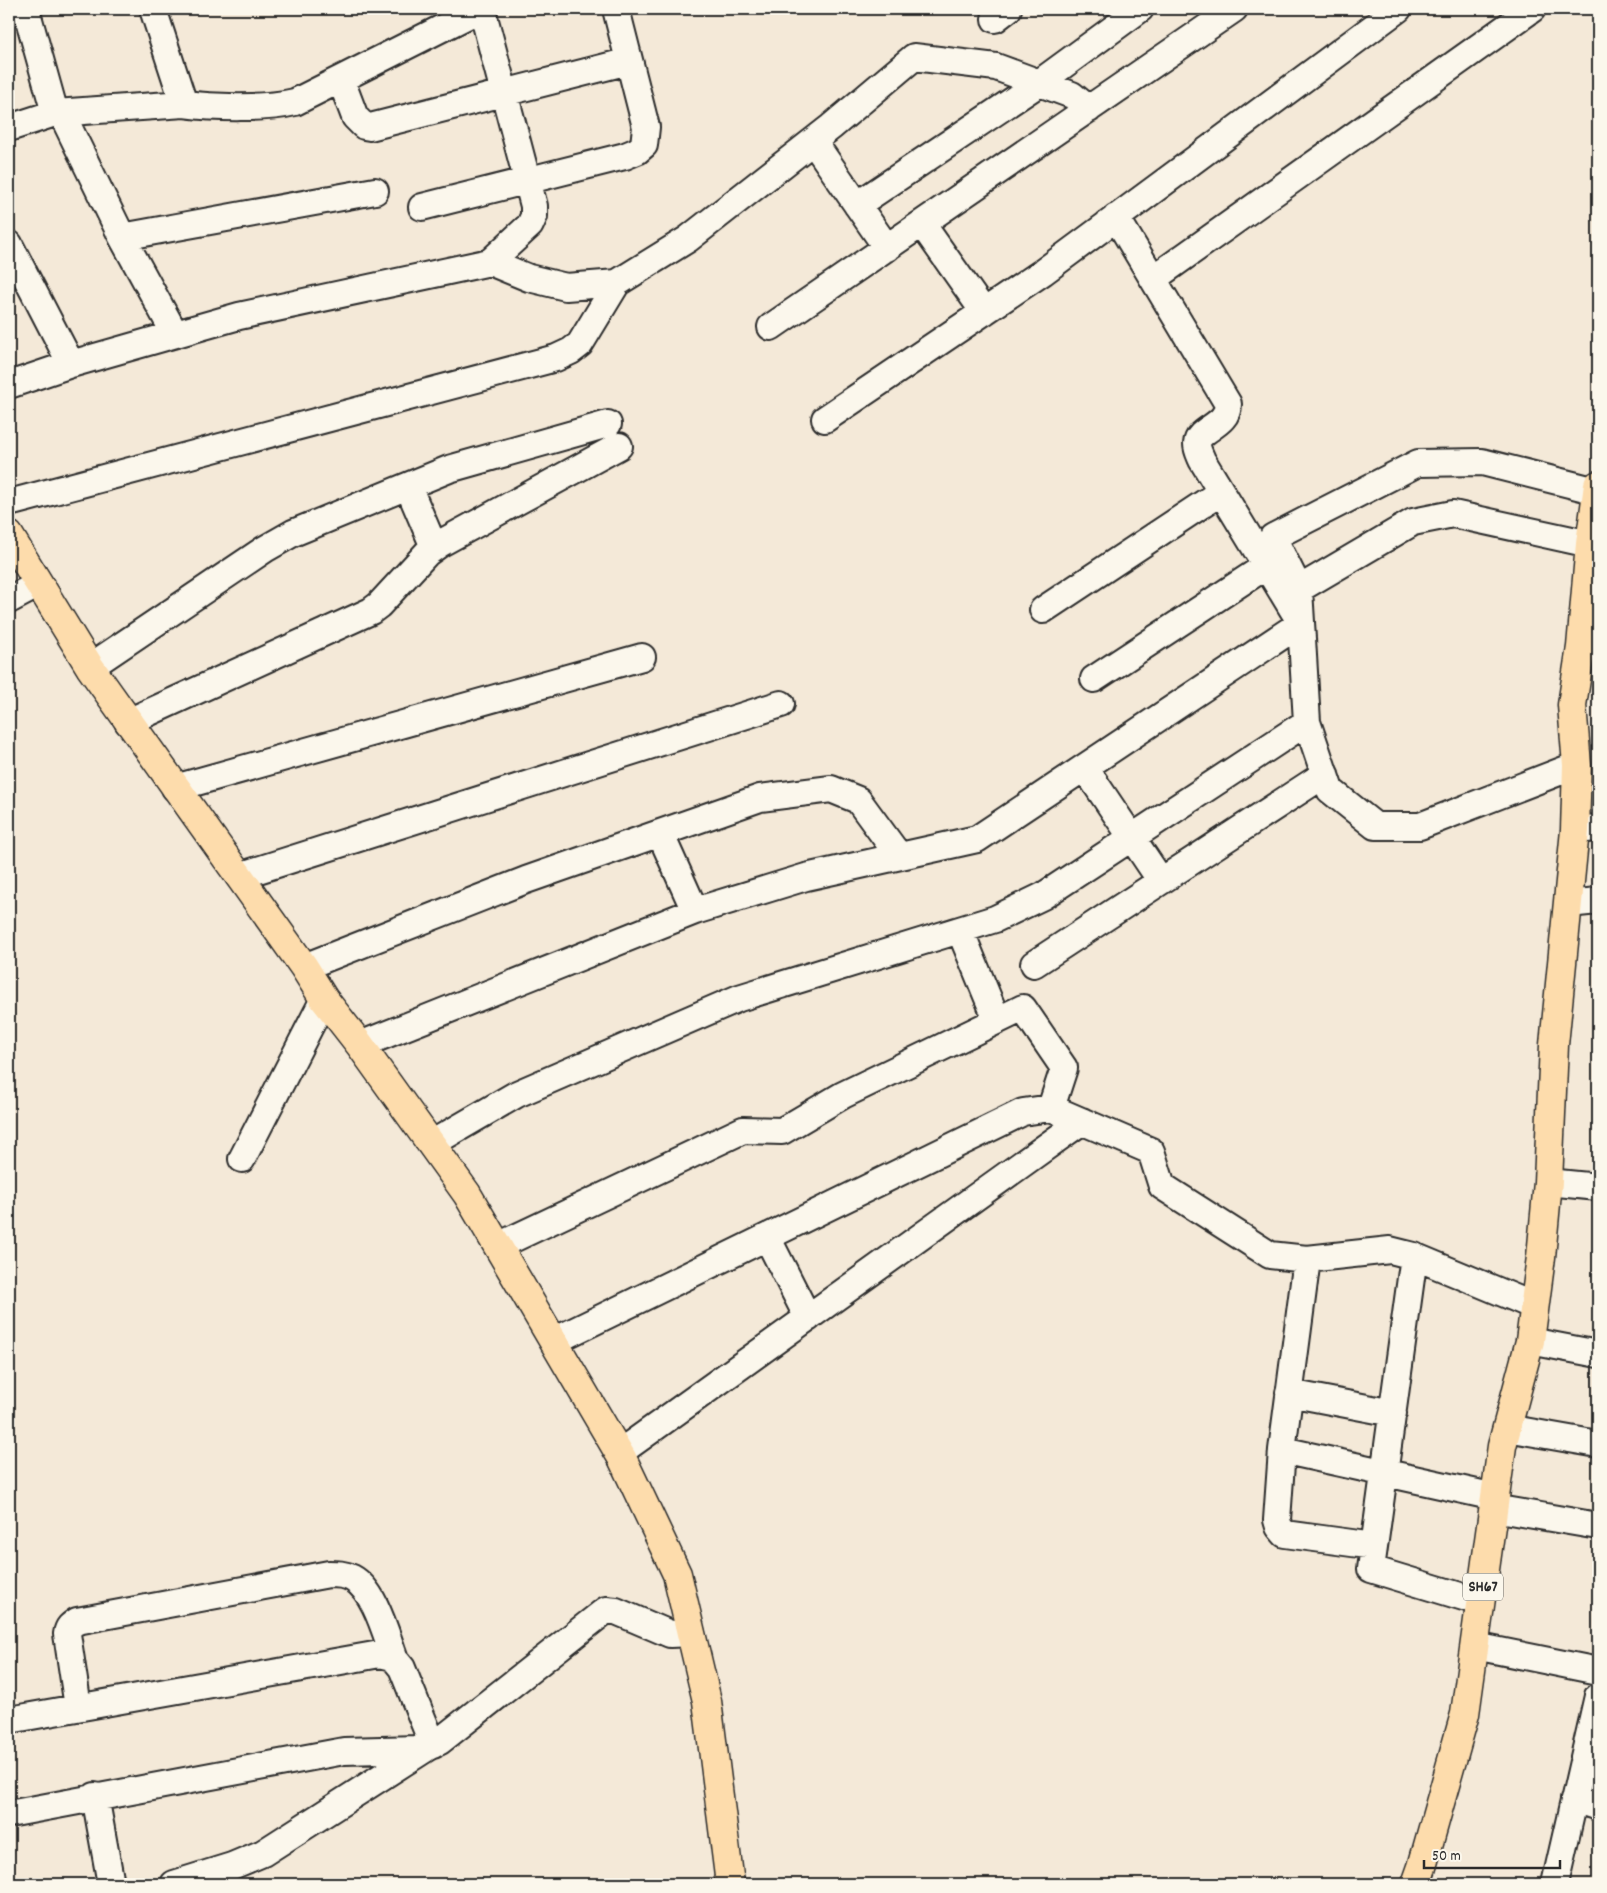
<svg xmlns="http://www.w3.org/2000/svg" width="1607" height="1893" font-family="Dekko,sans-serif">
	<style>
		.lines { fill: none; stroke-linecap: round; stroke-linejoin: round }
		.minor-casing { stroke: #2b2b2b; stroke-width: 30 }
		.major-casing { stroke: #2b2b2b; stroke-width: 31 }
		.minor { stroke: #fbf7ec; stroke-width: 26 }
		.major { stroke: #fddcac; stroke-width: 28 }
		.labels { text-anchor: middle; dominant-baseline: central; stroke-width: 4.5; stroke-linejoin: round; paint-order: stroke }
		.shield { fill: #fbf7ec; stroke: #696865; stroke-width: 1 }
		.shield-label { font-size: 16px; font-weight: bold; fill: #2b2b2b }
	</style>
	<rect width="100%" height="100%" fill="#f4e9d8"/>
	<filter id="ink" filterUnits="userSpaceOnUse"><feTurbulence type="fractalNoise" baseFrequency=".02" numOctaves="2"/><feDisplacementMap in="SourceGraphic" scale="10" xChannelSelector="R" yChannelSelector="G"/><feConvolveMatrix kernelMatrix="1 2 1 2 8 2 1 2 1" color-interpolation-filters="sRGB"/></filter>
	<g filter="url(#ink)">
		<g class="lines">
			<defs>
				<path id="minor" d="M26,9l29,104
					M153,9l31,95
					M482,9l52,197v10l-4,9 -40,37
					M995,19l13,-10
					M341,80l14,37 9,9 6,1 259,-66
					M61,112l61,125 53,97
					M9,128l46,-15 129,-9c31,4 82,5 111,-2l185,-93
					M813,141l74,107
					M857,205l182,-122 101,-74
					M422,207l203,-51 12,-5 7,-6 2,-18 -30,-118
					M922,224l62,88
					M122,237l253,-46
					M9,244l62,120
					M1153,279l379,-270
					M771,327l463,-318
					M9,385l62,-21 168,-48 251,-54 39,16 37,9 51,-4 71,-44 143,-112 83,-70 82,10 76,28 17,14
					M825,419l218,-147 355,-263
					M408,486l26,61
					M9,503l547,-145 15,-7 9,-7 37,-61
					M1299,589l-26,-52 145,-74 64,-1 115,29
					M9,600l30,-16
					M1043,610l178,-118
					M90,667l175,-118 28,-16 156,-64 159,-45
					M1094,679l172,-113
					M128,722l243,-111 8,-6 48,-52 14,-10 178,-97
					M1577,765l-157,61h-45l-45,-36 -23,-68 -8,-133 114,-67 40,-8 137,30
					M1085,768l76,113
					M175,788l467,-131
					M1575,830l23,-2
					M660,833l35,78
					M239,876l542,-172
					M1568,904l30,-3
					M960,930l37,90
					M1034,964l291,-190
					M304,967l222,-87 234,-82 71,-9 27,11 41,56
					M360,1045l335,-134 111,-34 171,-38 324,-216 -99,-163c-2,-5 -5,-10 -5,-16 1,-16 31,-18 31,-40l-112,-187
					M431,1144l86,-50 222,-96 256,-79 48,-23 264,-174
					M242,1159l82,-160
					M1548,1182l50,5
					M767,1237l41,81
					M498,1246l245,-116 39,1 61,-36 180,-87 41,60 -13,40
					M1414,1256l-43,313 109,33
					M1307,1259l-25,191 -5,70 2,7 6,7 89,12
					M554,1341l469,-229 28,-4 100,43 11,35 108,69 37,4 83,-9 24,6 120,50
					M1530,1341l68,13
					M1289,1393l104,20
					M1507,1428l91,16
					M1282,1450l213,47
					M619,1453l463,-332
					M1493,1508l105,18
					M1475,1646l123,25
					M78,1707l-11,-73c1,-7 4,-9 10,-13l252,-47c8,0 15,0 23,4 23,12 34,57 43,81
					M9,1720l371,-66 13,3 9,11 31,77
					M95,1796l16,88
					M1574,1799l24,8
					M9,1814l335,-63 74,-2 8,-1 14,-7 166,-131 10,1 54,23 21,-1
					M174,1884l58,-18 31,-13 162,-104
					M1555,1884l43,-188"/>
				<path id="major" d="M9,535l81,132 214,300 20,32 36,46 107,149 155,264 55,116 30,127 23,183
					M1416,1884l6,-17 43,-153 37,-268 28,-105 11,-84 7,-75 6,-137 21,-215 2,-65 -5,-60 9,-58 9,-103 8,-59"/>
			</defs>
			<use href="#minor" class="minor-casing"/>
			<use href="#major" class="major-casing"/>
			<use href="#minor" class="minor"/>
			<use href="#major" class="major"/>
		</g>
	</g>
	<g class="labels">
		<rect class="shield" x="1463" y="1573.5" width="40" height="27" rx="4"/>
		<g class="shield-label">
			<text x="1483" y="1587">SH67</text>
		</g>
	</g>
	<rect width="1607" height="1893" fill="none" stroke="#fbf7ec" stroke-width="30"/>
	<rect x="15" y="15" width="1577" height="1863" fill="none" stroke="#2b2b2b" stroke-width="2" filter="url(#ink)"/>
	<path d="M1424 1860v8h136v-8" fill="none" stroke="#2b2b2b" stroke-width="2.5"/>
	<text x="1432" y="1860" font-size="15" fill="#2b2b2b" stroke="#fbf7ec" stroke-width="4" paint-order="stroke">50 m</text>
</svg>
